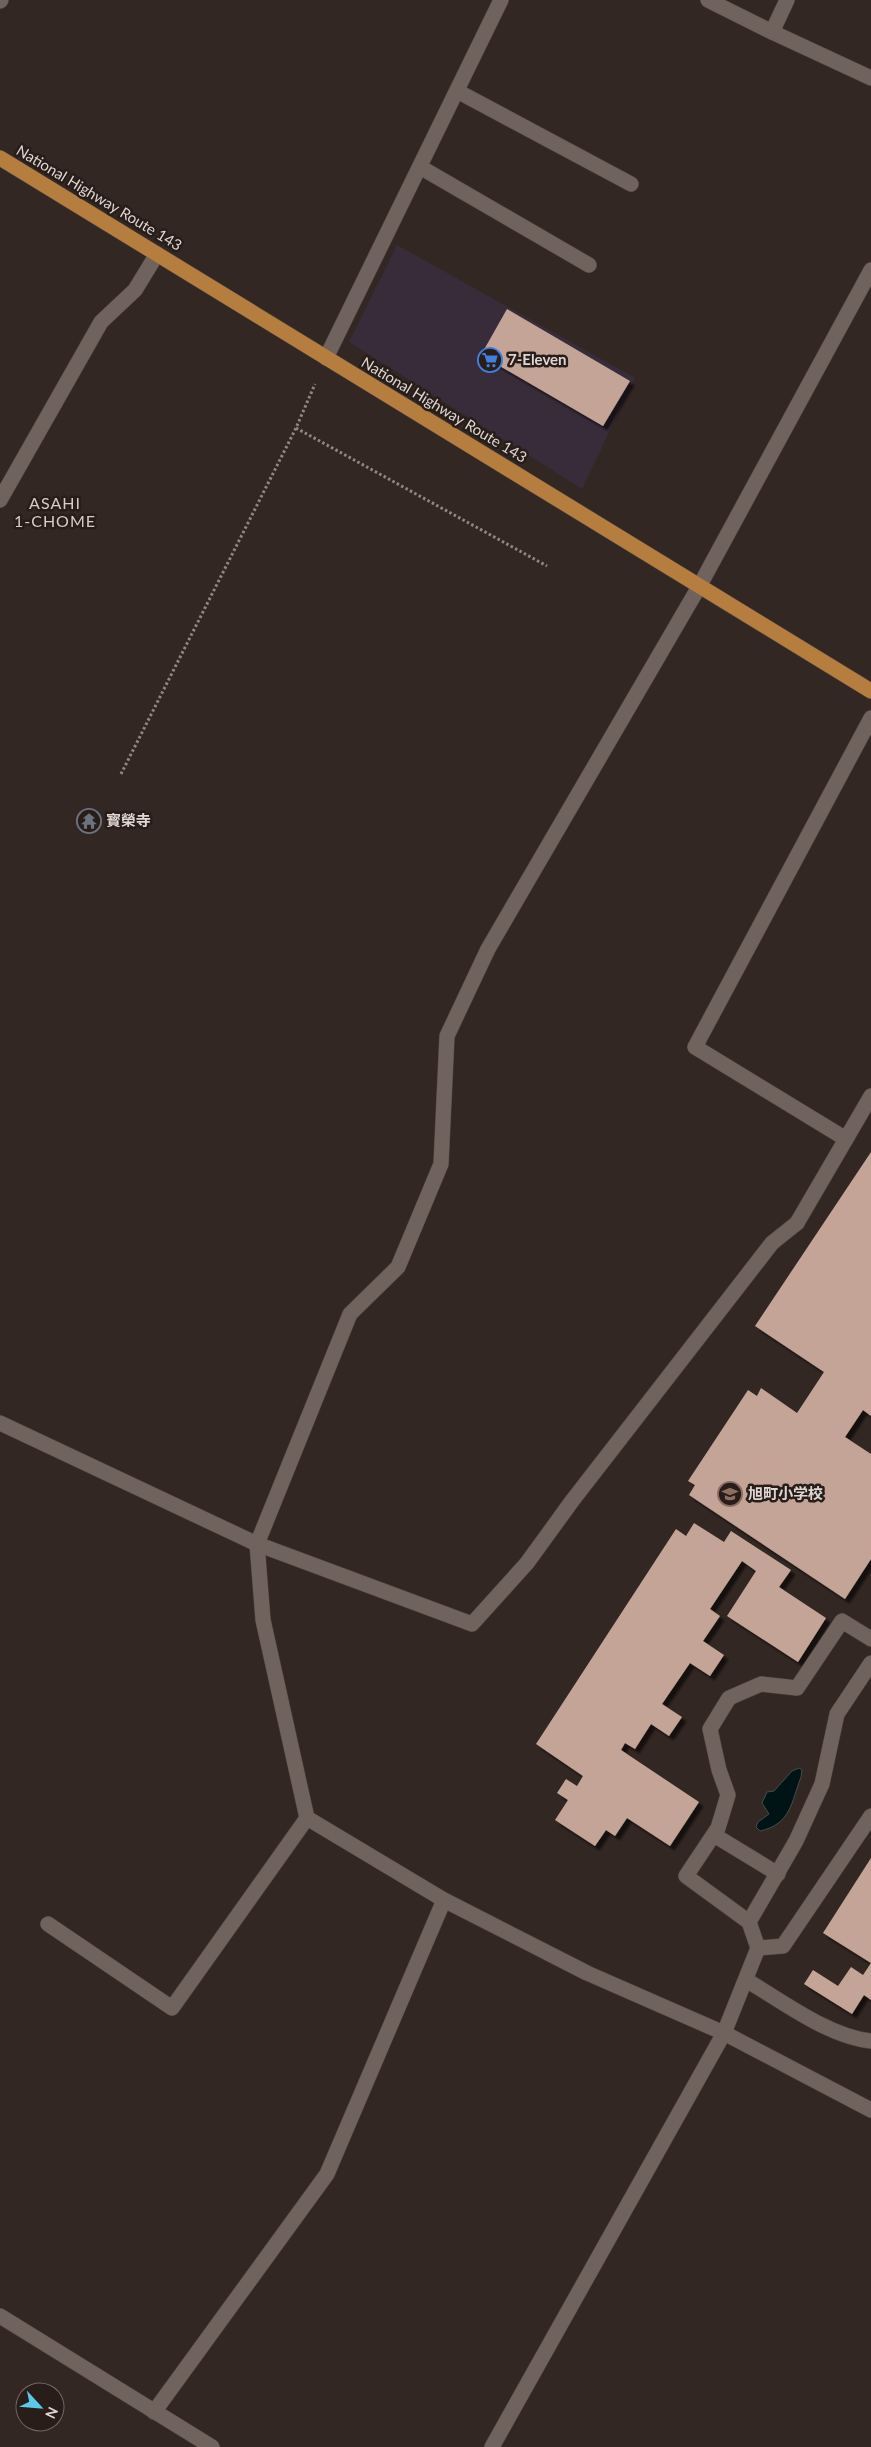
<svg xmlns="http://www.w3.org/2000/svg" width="871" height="2447" font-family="Lato,'Noto Sans JP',sans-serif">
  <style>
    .commercial { fill: #392c3a }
    .water { fill: #001416; stroke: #434e4f }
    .building { fill: #c5a498; filter: url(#shadow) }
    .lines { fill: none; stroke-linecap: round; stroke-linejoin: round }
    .lane-casing { stroke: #4d4440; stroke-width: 16 }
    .street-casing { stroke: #4d4440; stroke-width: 16 }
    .highway-casing { stroke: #4d4440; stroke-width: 16 }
    .path { stroke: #908783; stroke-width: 3; stroke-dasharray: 2.5 2.5; stroke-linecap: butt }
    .lane { stroke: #70625d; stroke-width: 15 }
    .street { stroke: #70625d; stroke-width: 15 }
    .highway { stroke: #b67e3e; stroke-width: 15 }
    .labels { text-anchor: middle; stroke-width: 5; stroke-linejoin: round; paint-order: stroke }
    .street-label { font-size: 15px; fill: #dfd7d4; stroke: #281d19 }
    .poi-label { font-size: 15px; font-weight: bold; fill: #dfd7d4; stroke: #281d19; text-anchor: start }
    .neighbourhood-label { font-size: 16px; letter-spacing: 1px; fill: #dbcbc6; stroke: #281d19 }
  </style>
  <defs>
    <filter id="shadow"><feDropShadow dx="4.5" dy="4.5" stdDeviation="1" flood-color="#0009"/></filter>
  </defs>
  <rect width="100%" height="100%" fill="#332723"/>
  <polygon class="commercial" points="397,245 635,378 582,489 349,342"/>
  <path class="water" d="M799,1768L802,1770L801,1777C791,1803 791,1824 760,1831L756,1827L758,1822L769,1814L762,1803L767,1792L774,1791L792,1771Z"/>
  <g class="building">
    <polygon points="507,309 630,381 603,426 481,355"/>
    <polygon points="871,1152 871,1416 863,1410 845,1437 871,1454 871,1559 845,1599 689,1495 695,1485 688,1481 748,1390 757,1396 761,1388 797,1413 824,1372 755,1326"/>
    <polygon points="694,1523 724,1542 731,1531 791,1570 779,1587 826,1618 798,1662 727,1616 756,1571 742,1561 710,1609 720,1616 703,1641 724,1655 710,1676 690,1663 662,1704 682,1717 669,1736 651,1724 635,1749 625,1743 621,1750 699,1802 670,1846 627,1818 615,1836 606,1830 595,1846 555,1820 568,1800 557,1793 566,1779 577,1786 583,1776 536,1744 676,1529 686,1536"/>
    <polygon points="871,1858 871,1963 823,1933"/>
    <polygon points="871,1963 871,2000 864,1995 852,2014 804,1984 813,1970 838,1986 851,1967 863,1975"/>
  </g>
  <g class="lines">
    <defs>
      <g id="lane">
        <polyline points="708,0 772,32"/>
        <polyline points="846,1139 695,1047 871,718"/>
        <polyline points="797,1223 871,1096"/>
        <polyline points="871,1639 842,1621 797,1688 761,1684 729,1698 710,1729 719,1770 728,1795 718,1828 686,1876 749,1922 758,1948 783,1946 871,1816"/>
        <polyline points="714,1835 778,1874"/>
        <polyline points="749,1922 796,1841 822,1784 837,1714 871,1663"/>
        <path d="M746,1980C782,2001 829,2037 871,2041"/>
        <polyline points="724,2033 758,1948"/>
      </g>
      <g id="street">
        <polyline points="787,0 772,32 871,78"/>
        <polyline points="0,1 1,0"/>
        <polyline points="457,91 631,184"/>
        <polyline points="420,167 589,265"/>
        <polyline points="871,270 700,585 488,949 447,1036 441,1164 398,1267 350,1314 257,1544 263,1620 307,1818 444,1900 587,1973 724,2033 871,2110"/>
        <polyline points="326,358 501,0"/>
        <polyline points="0,500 101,322 135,290 157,254"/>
        <polyline points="0,1423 257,1544 472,1624 527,1563 572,1501 772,1243 797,1223"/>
        <polyline points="48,1924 172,2008 307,1818"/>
        <polyline points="0,2316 212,2447"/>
        <polyline points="154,2412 327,2174 444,1900"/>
        <polyline points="492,2447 724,2033"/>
      </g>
      <polyline id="highway" points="0,158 871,691"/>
    </defs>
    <use href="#lane" class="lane-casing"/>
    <use href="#street" class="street-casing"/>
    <use href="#highway" class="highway-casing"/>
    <g class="path">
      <polyline points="296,428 547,566"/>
      <polyline points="121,774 296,428 315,384"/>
    </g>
    <use href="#lane" class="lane"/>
    <use href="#street" class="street"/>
    <use href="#highway" class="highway"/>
  </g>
  <defs>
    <symbol id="supermarket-ring" viewBox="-11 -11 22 22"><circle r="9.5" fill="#281d19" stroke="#3f7fe0" stroke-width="1.5"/><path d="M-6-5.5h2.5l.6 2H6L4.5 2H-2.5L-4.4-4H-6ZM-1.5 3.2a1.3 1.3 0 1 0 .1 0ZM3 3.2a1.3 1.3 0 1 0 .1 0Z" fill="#3f7fe0"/></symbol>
    <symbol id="temple-ring" viewBox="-11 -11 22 22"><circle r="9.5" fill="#281d19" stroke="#6b7280" stroke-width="1.5"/><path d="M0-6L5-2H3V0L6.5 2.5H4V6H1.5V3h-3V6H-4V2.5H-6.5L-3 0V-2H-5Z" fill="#6b7280"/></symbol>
    <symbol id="school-ring" viewBox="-11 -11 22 22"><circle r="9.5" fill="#281d19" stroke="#8d6e63" stroke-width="1.5"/><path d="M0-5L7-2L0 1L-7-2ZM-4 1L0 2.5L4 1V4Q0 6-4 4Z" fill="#8d6e63"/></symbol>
  </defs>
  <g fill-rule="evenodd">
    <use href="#supermarket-ring" x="476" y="346" width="28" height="28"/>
    <use href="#temple-ring" x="75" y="807" width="28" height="28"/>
    <use href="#school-ring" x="716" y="1480" width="28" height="28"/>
  </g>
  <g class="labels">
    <g class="street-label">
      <text transform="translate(99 198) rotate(31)" y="5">National Highway Route 143</text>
      <text transform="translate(444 410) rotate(31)" y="5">National Highway Route 143</text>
    </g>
    <g class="poi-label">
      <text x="508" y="365">7-Eleven</text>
      <text x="106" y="826">寳榮寺</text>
      <text x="748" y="1499">旭町小学校</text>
    </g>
    <g class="neighbourhood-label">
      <text x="55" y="509">ASAHI<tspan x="55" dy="18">1-CHOME</tspan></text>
    </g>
  </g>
  <g transform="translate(40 2407) rotate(116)"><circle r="24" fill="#281d19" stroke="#716764"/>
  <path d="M0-4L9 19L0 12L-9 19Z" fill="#5ac8e6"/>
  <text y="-8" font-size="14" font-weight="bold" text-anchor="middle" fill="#dfd7d4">N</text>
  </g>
</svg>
